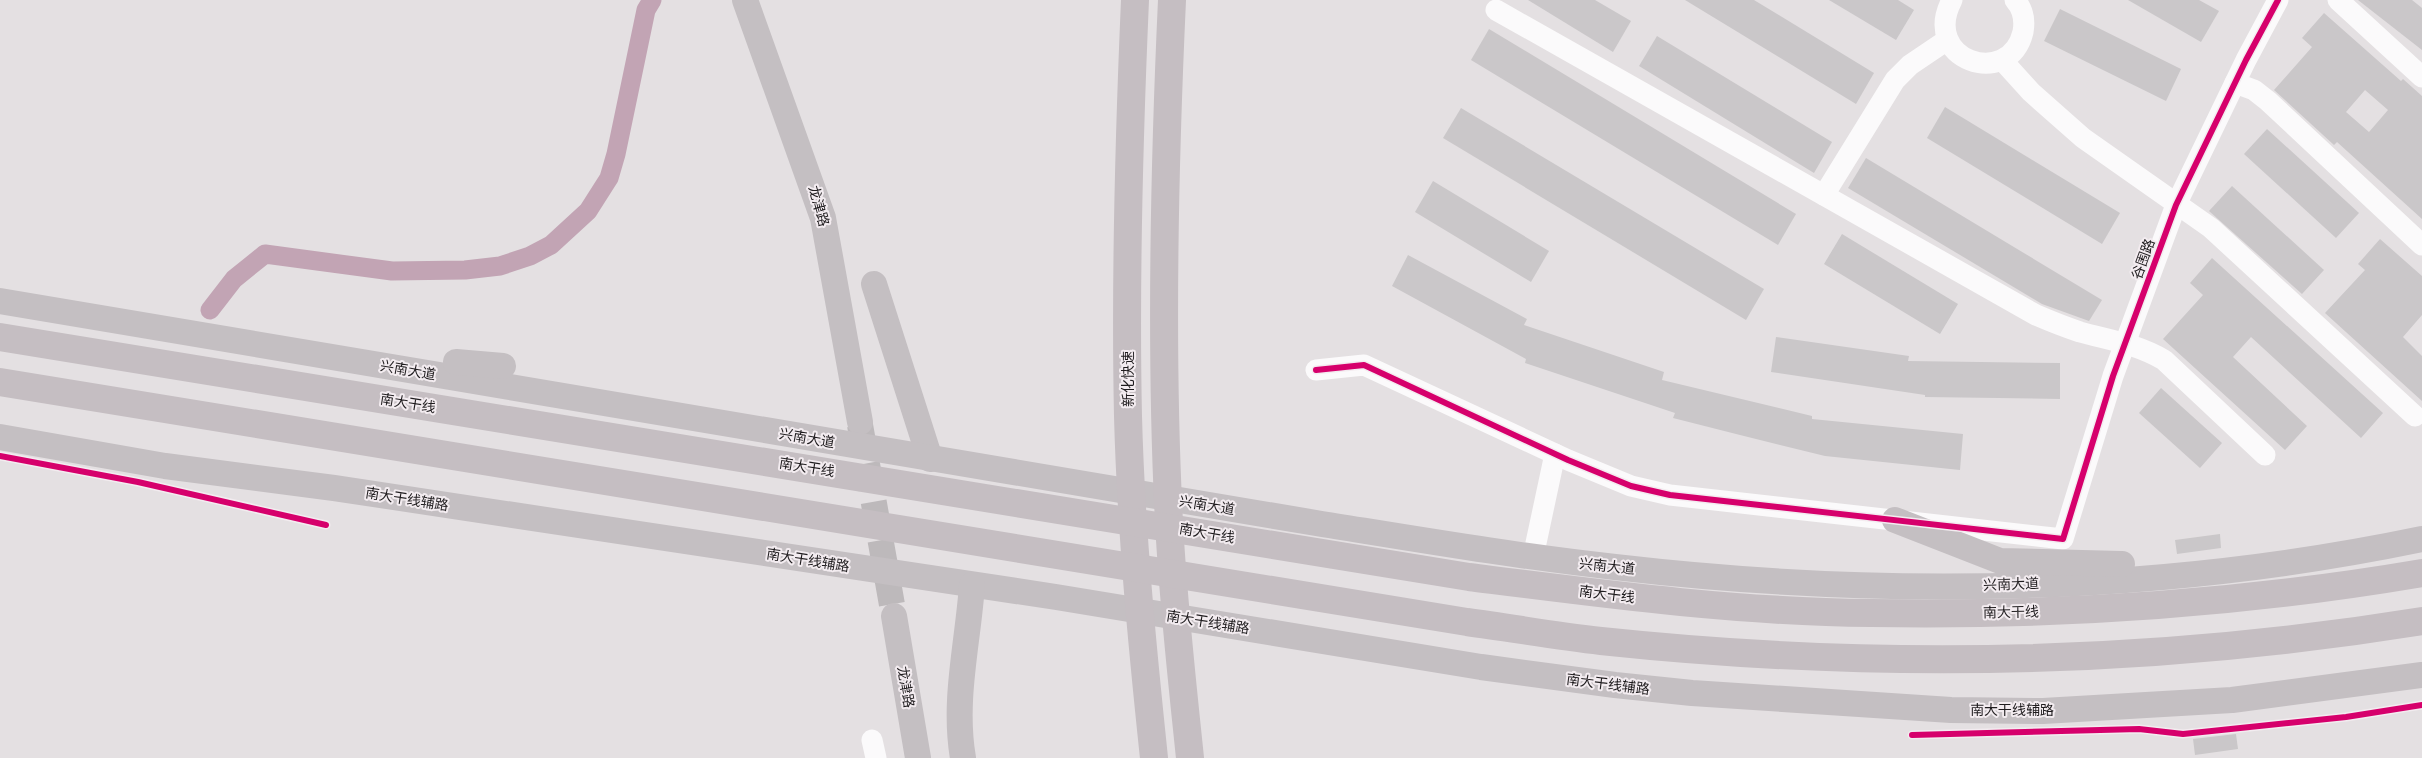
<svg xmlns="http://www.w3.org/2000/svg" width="2422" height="758" font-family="'Varela Round','Noto Sans SC',sans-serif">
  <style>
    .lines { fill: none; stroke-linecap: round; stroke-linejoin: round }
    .canal { stroke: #c2a4b4; stroke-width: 19 }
    .building { fill: #cac7c9; fill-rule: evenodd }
    .major-tunnel { stroke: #bdb9bb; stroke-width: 26; stroke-dasharray: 26 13; stroke-linecap: butt }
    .minor { stroke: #fbfafb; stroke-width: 21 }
    .major { stroke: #c4bfc2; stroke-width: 26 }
    .highway { stroke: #c5bec2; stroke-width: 28 }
    .cycleway-casing { stroke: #f3ecf0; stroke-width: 9 }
    .cycleway { stroke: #d6006c; stroke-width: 6 }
    .labels { text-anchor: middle; stroke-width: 4; stroke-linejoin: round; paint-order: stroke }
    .street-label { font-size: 14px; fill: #1f1c1e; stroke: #f3ecf0 }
  </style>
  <rect width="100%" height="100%" fill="#e4e0e2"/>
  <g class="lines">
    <polyline class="canal" points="210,310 234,279 265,254 392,271 465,270 500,266 530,256 551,245 588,211 609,178 616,154 646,10 652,0"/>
  </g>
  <g class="building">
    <polygon points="1528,0 1595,0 1631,21 1613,52"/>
    <polygon points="1685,0 1754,0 1874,73 1856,104"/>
    <polygon points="1829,0 1898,0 1914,10 1896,40"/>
    <polygon points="2128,0 2199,0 2219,11 2201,42"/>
    <polygon points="2358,0 2412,0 2422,8 2422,50"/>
    <polygon points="2060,9 2181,69 2166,101 2044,41"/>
    <path d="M2324,13L2401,81L2403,79L2422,96V219L2337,142L2334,145L2274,90L2312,47L2302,38ZM2365,90L2388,110L2369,132L2346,112Z"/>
    <polygon points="1489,29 1796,214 1778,245 1471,60"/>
    <polygon points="1657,36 1832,142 1814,173 1639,66"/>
    <polygon points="1945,107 2120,213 2102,244 1927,138"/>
    <polygon points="1461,108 1764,289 1746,320 1443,138"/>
    <polygon points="2267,129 2359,213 2336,238 2244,154"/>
    <polygon points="1866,158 2102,300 2089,321 2042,304 1848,188"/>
    <polygon points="1433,181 1549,251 1531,282 1415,212"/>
    <polygon points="2232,186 2324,270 2302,294 2209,211"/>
    <polygon points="1842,234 1958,304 1940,334 1824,264"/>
    <polygon points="2380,239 2422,276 2422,315 2403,337 2422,356 2422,401 2325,313 2365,270 2358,264"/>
    <polygon points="1408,255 1527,319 1524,325 1664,372 1662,380 1812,416 1812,419 1963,434 1960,470 1825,456 1740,435 1673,418 1675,413 1525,363 1526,359 1392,286"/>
    <polygon points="2212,258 2383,413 2361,438 2251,337 2233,357 2307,426 2285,450 2163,339 2203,295 2190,283"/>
    <polygon points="1776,337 1909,356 1908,361 2060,363 2060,399 1925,397 1925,395 1771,372"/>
    <polygon points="2161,388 2222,443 2200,468 2139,413"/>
    <polygon points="2220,534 2221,548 2177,554 2175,540"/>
    <polygon points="2236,734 2238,749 2195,755 2193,739"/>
  </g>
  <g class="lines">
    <polyline class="major-tunnel" points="860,425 894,616"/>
    <g class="minor">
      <path d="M1952,0C1920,60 2009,90 2023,32C2025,21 2023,9 2015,0"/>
      <polyline points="2338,0 2422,77"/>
      <path d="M1496,10L2036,315C2050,321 2065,327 2080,332C2109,340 2137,344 2164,360L2265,455"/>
      <polyline points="2002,60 2031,92 2083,138 2211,228 2415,416"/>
      <polyline points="2235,83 2254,90 2268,101 2422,245"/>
      <polyline points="1824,195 1895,80 1910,65 1947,40"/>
      <polyline points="1316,370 1364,365 1568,460 1631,486 1670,495 2063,539 2113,376 2176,205 2246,60 2278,0"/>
      <polyline points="1533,557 1555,454"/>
      <polyline points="872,740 876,758"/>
    </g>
    <g class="major">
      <polyline points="745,0 823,218 860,422"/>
      <polyline points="874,284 930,459"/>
      <path d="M0,301L1316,523C1416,539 1515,556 1615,567C1882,598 2158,594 2422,539"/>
      <polyline points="456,362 503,366"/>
      <polyline points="0,437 165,466 334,488 1056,597 1481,667 1615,685 1692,693 1951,710 2043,711 2232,700 2422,675"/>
      <polyline points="1895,520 2000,561 2122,564"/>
      <polyline points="894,616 918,758"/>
      <path d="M963,758C953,700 968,643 972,585"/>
    </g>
    <g class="highway">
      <path d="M1135,0C1129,138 1125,277 1128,416C1131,530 1142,644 1154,758"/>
      <path d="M1172,0C1164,173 1160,349 1169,522C1173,601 1182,680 1190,758"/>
      <path d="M0,337L1469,577C1603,594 1737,612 1871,613C2056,616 2240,604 2422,573"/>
      <path d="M0,382L1467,622C1512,628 1556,636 1601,641C1874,670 2151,665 2422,621"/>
    </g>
    <defs>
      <g id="cycleway">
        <polyline points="1316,370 1364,365 1568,460 1631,486 1670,495 2063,539 2113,376 2176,205 2246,60 2278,0"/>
        <polyline points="0,456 138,482 326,525"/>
        <polyline points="1912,735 2139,729 2183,734 2346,717 2422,705"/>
      </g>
    </defs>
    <use href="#cycleway" class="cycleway-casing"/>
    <use href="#cycleway" class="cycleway"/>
  </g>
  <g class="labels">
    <g class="street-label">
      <text transform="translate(819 206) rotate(74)" y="5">龙津路</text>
      <text transform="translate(2143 259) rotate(-70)" y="5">谷围路</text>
      <text transform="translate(408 370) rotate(10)" y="5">兴南大道</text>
      <text transform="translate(1128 379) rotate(-90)" y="5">新化快速</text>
      <text transform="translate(408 403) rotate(9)" y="5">南大干线</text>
      <text transform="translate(807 438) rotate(10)" y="5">兴南大道</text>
      <text transform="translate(807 467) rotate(9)" y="5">南大干线</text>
      <text transform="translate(407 499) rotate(9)" y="5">南大干线辅路</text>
      <text transform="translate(1207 505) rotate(9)" y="5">兴南大道</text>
      <text transform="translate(1207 533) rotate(10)" y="5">南大干线</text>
      <text transform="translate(808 560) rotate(9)" y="5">南大干线辅路</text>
      <text transform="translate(1607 566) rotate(6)" y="5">兴南大道</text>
      <text transform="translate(2011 584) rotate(-2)" y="5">兴南大道</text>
      <text transform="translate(1607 594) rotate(7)" y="5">南大干线</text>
      <text transform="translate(2011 612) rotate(-1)" y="5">南大干线</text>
      <text transform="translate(1208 622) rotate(9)" y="5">南大干线辅路</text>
      <text transform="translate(1608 684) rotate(7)" y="5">南大干线辅路</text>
      <text transform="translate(906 687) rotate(80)" y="5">龙津路</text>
      <text x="2012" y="715">南大干线辅路</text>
    </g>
  </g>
</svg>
